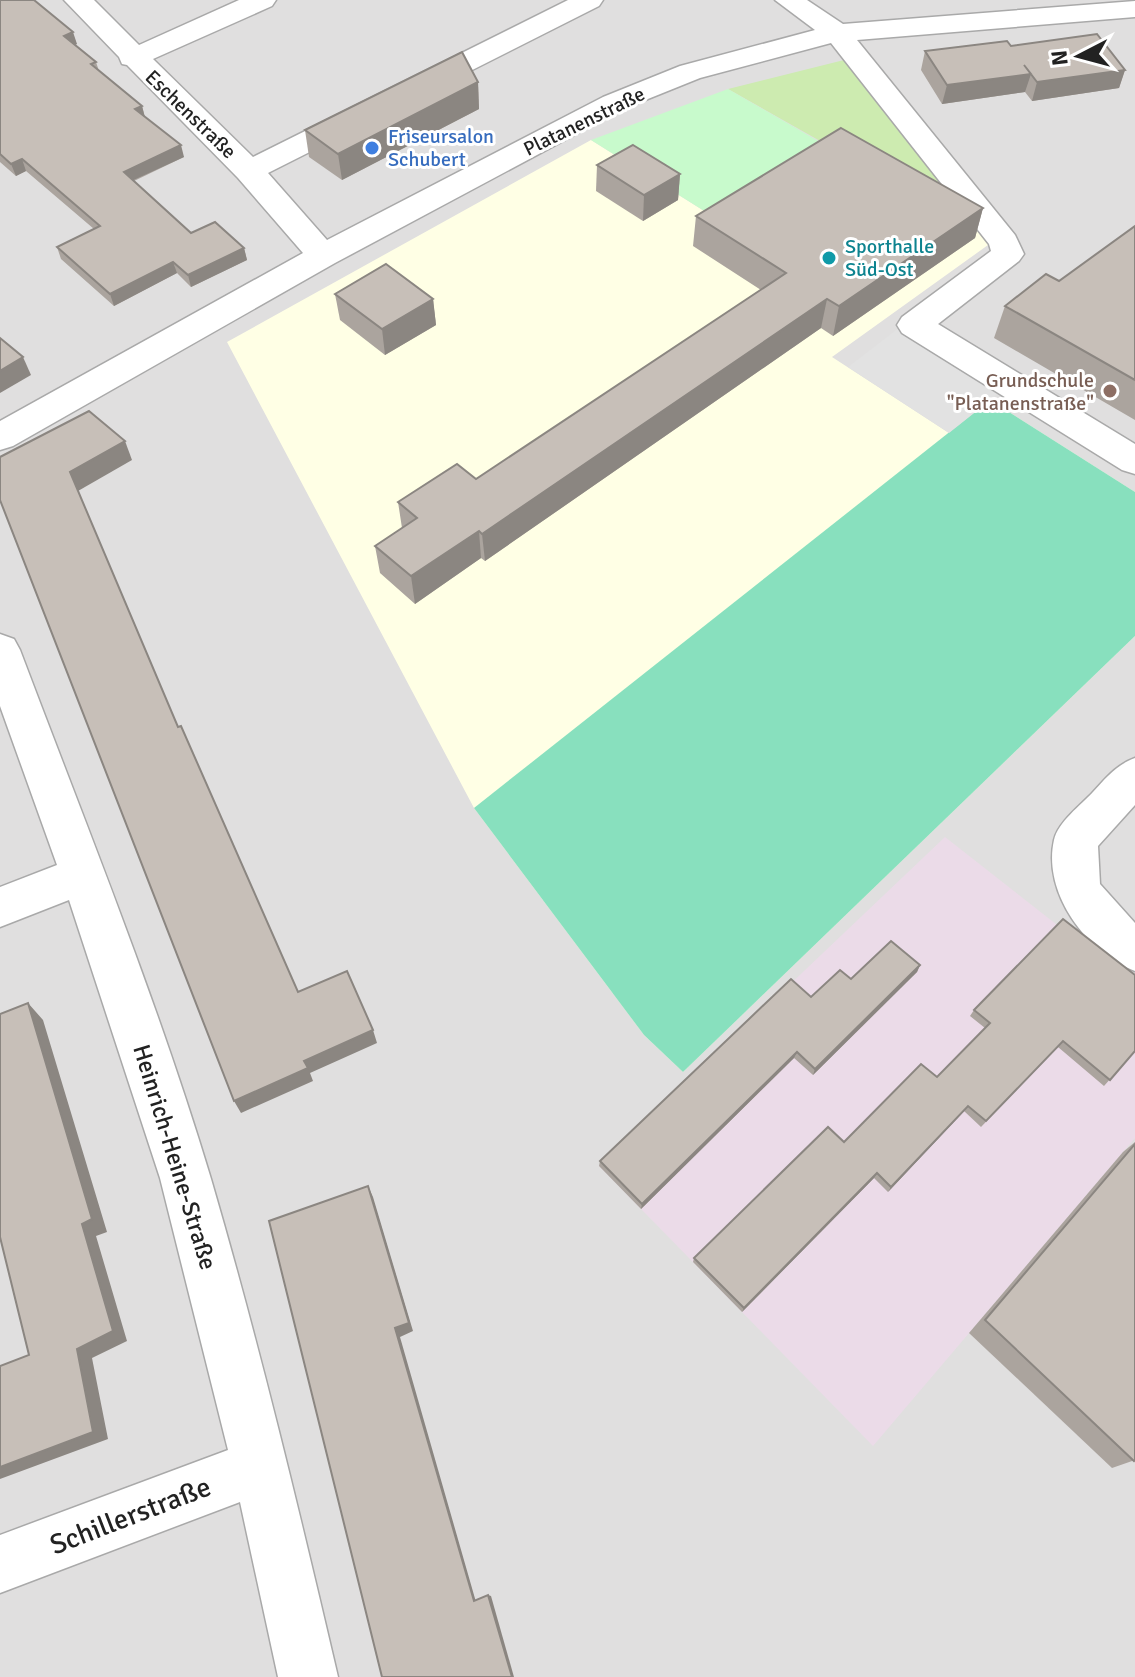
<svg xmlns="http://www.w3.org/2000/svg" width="1135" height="1677" font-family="Signika,sans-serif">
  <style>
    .residential { fill: #e0dfdf }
    .industrial { fill: #ebdbe8 }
    .education { fill: #ffffe5 }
    .grass { fill: #cdebb0 }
    .park { fill: #c8facc }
    .pitch { fill: #88e0be }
    .parking { fill: #e2e2e2 }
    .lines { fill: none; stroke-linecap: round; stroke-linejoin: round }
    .minor-casing { stroke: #a9a9a9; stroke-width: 3 }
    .minor { fill: #fff; fill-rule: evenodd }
    .wall { fill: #aba49e }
    .shaded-wall { fill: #8b8681 }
    .building { fill: #c7bfb8; stroke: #8b8681; stroke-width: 2 }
    .shop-dot { fill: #3f7fe0; stroke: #fff; stroke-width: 3 }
    .culture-dot { fill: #0f9aa8; stroke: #fff; stroke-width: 3 }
    .education-dot { fill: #8d6e63; stroke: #fff; stroke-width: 3 }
    .labels { text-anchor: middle; stroke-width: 6; stroke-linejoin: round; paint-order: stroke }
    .far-street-label { font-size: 20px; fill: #222; stroke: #fff }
    .far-shop-label { font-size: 20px; fill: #366cbe; stroke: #fff; text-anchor: start }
    .far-culture-label { font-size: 20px; fill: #0d838f; stroke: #fff; text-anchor: start }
    .far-education-label { font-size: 20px; fill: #785e54; stroke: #fff; text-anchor: end }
    .street-label { font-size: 24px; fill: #222; stroke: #fff }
    .near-street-label { font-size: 28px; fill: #222; stroke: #fff }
  </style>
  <rect width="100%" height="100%" fill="#f2efe9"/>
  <rect class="residential" x="0" y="0" width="1135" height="1677"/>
  <polygon class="industrial" points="945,837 1135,986 1135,1138 873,1446 599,1166"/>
  <polygon class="education" points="591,140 717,219 832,149 995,240 832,357 949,433 990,400 1135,492 1135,636 683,1072 644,1035 474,808 227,342"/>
  <polygon class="grass" points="844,60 978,230 728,89"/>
  <polygon class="park" points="728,89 832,149 717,219 591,140"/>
  <polygon class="pitch" points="990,400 1135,492 1135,636 683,1072 644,1035 474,808"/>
  <polygon class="parking" points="900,327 1003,390 949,433 848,367"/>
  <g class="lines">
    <defs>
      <g id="minor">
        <polygon points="64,0 94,0 139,45 239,0 276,0 272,6 153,59 253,157 568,0 603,0 599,6 268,173 327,240 603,97 680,66 815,30 775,0 807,0 843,24 1135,1 1135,17 857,40 1015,235 1024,254 1019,261 938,324 1135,444 1135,474 1122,470 902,333 897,325 902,317 991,251 989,244 831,43 700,78 623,109 335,263 13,446 0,450 0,421 303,253 238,178 127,65 122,64 119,57"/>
        <path d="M0,634L14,639L20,650C86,825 157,999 211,1179C259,1343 299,1510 338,1677H278L240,1502L0,1593V1535L228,1450L160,1178L69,900L0,927V887L57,865L0,706Z"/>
        <path d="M1135,758V805L1098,846L1100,884L1135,923V971C1087,953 1042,893 1054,840C1058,822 1081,805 1093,792C1106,778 1116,765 1135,758Z"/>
      </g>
    </defs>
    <use href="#minor" class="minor-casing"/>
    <use href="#minor" class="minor"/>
  </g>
  <g class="wall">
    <polygon points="0,0 77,44 74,45 96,62 99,71 142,106 145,117 184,157 134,181 191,233 244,248 247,260 191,287 177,273 114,306 61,259 57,247 94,229 26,171 16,176 0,162"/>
    <polygon points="1011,46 1125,70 1119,88 1032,101 1025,92 942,104 921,70 925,51"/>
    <polygon points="478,82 479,109 342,180 309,157 305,130"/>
    <polygon points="597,165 680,174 678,200 643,221 596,191"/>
    <polygon points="983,208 975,238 833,336 821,328 485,561 481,558 415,604 380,573 375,546 402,528 398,502 476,479 761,290 693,246 696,216"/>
    <polygon points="1135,226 1135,420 994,338 1005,306 1059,281"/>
    <polygon points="335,294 433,299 436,325 385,355 340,320"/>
    <polygon points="920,965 917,972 813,1075 794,1058 641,1209 599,1166 600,1161 811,997"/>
    <polygon points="974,1010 1135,1051 1104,1086 1058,1047 981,1127 964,1111 888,1192 874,1178 742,1312 693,1262 694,1258 844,1142 937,1077 985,1028 970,1016"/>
    <polygon points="1135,1142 1135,1460 1112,1468 969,1333 1123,1152"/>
  </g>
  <g class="shaded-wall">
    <polygon points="73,32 77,44 67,48 64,36"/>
    <polygon points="1125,70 1119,88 1032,101 1037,82"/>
    <polygon points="1031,74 1025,92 942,104 947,85"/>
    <polygon points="478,82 479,109 342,180 338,154"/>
    <polygon points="142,106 145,118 135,109"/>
    <polygon points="181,145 184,157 127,183 124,172"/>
    <polygon points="22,159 26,171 16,176 11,164"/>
    <polygon points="680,174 678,200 643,221 644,195"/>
    <polygon points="983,208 975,238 833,336 839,306"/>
    <polygon points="244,248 247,260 191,287 188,275"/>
    <polygon points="173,262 177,273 114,306 110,294"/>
    <polygon points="433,299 436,325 385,355 382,329"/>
    <polygon points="827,299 821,328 485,561 482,534"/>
    <polygon points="23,357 31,375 0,393 0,371"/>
    <polygon points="125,441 132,460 78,491 70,472"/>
    <polygon points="479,531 481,558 415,604 411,576"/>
    <polygon points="920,965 917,972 813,1075 815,1069"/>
    <polygon points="28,1003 43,1020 107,1232 96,1236 127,1341 92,1358 108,1439 0,1479 0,1467 77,1349 82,1224"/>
    <polygon points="373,1030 377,1043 310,1073 313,1081 241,1113 234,1101 304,1061"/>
    <polygon points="797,1052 794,1058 641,1209 642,1204"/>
    <polygon points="968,1106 964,1111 888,1192 891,1187"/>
    <polygon points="877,1173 874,1178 742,1312 744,1308"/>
    <polygon points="368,1186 373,1197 413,1331 400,1337 476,1602 474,1601 395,1328"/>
    <polygon points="488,1595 491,1596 514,1677 512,1677"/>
  </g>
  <g class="building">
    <polygon points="0,0 34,0 73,32 64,36 96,62 91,64 142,106 135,109 181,145 124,172 191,233 215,222 244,248 188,275 173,262 110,294 57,247 100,226 22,159 11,164 0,154"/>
    <polygon points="1097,34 1125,70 1037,82 1024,65 1031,74 947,85 925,51 1007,41 1011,46"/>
    <polygon points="462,52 478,82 338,154 305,130"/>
    <polygon points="841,128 983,208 839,306 827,299 482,534 479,531 411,576 375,546 417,518 398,502 457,464 476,479 786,273 696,216"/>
    <polygon points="633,145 680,174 644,195 597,165"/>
    <polygon points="1135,226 1135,380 1005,306 1046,274 1059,281"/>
    <polygon points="386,264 433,299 382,329 335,294"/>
    <polygon points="0,338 23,357 0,371"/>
    <polygon points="89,411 125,441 70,472 178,727 181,726 298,992 347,971 373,1030 304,1061 308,1068 234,1101 0,500 0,457"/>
    <polygon points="1063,919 1135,975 1135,1051 1110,1080 1063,1041 986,1121 968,1106 891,1187 877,1173 744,1308 694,1258 828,1127 844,1142 921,1064 937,1077 990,1023 974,1010"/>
    <polygon points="891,941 920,965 815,1069 797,1052 642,1204 600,1161 791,979 811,997 840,970 851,979"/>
    <polygon points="28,1003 92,1219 82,1224 113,1331 77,1349 93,1432 0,1467 0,1366 29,1355 0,1237 0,1014"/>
    <polygon points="1135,1144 1135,1460 1134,1461 985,1320"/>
    <polygon points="368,1186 409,1323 395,1328 474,1601 488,1595 512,1677 382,1677 269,1221"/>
  </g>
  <circle class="shop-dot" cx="372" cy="148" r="8"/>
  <circle class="culture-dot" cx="829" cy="258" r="8"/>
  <circle class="education-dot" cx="1110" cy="391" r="8"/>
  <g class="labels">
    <g class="far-street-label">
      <text transform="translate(191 114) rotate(44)" y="7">Eschenstraße</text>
      <text transform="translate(584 121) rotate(-26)" y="7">Platanenstraße</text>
    </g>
    <g class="far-shop-label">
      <text x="388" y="143">Friseursalon<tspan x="388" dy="23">Schubert</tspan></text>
    </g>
    <g class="far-culture-label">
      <text x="845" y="253">Sporthalle<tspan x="845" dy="23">Süd-Ost</tspan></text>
    </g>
    <g class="far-education-label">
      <text x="1094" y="387">Grundschule<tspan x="1094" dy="23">"Platanenstraße"</tspan></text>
    </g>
    <g class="street-label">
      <text transform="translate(175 1157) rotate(73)" y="8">Heinrich-Heine-Straße</text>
    </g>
    <g class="near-street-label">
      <text transform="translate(130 1515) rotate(-21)" y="10">Schillerstraße</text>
    </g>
  </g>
  <g transform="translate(1079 56) rotate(264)" stroke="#ffffff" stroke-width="6" paint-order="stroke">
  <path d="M0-6L14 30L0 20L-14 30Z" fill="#222222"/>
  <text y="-12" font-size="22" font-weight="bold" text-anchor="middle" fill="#222222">N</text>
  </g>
</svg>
